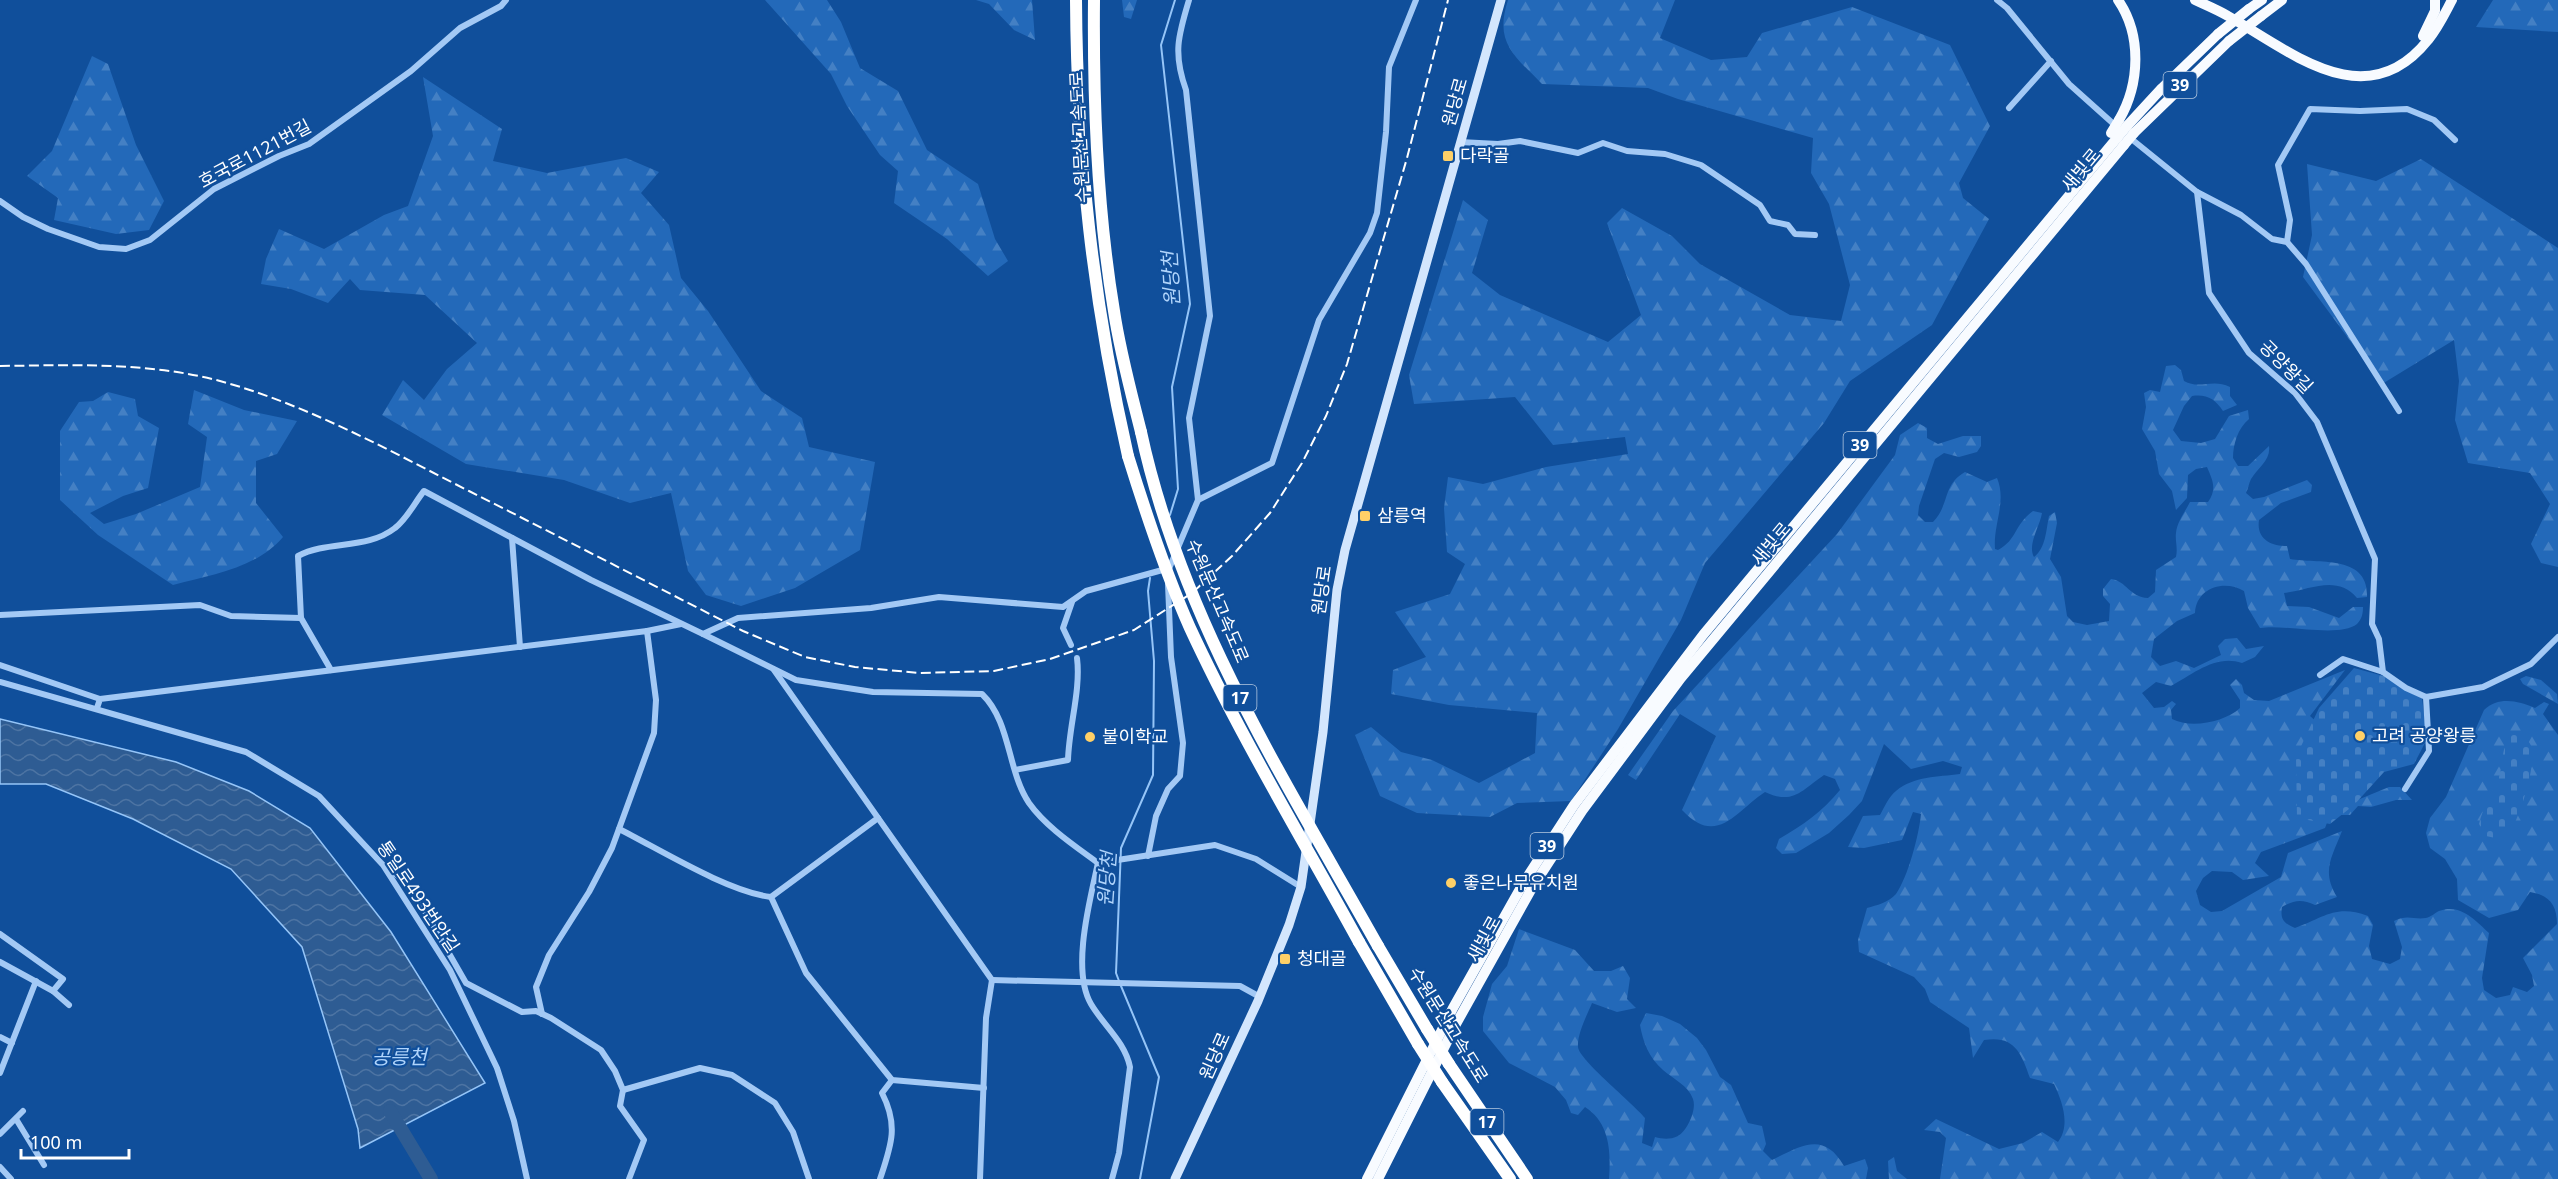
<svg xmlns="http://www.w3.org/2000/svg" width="2558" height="1179" font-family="'Noto Sans','Noto Sans KR',sans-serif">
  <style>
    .forest { fill: url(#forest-firs) }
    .cemetery { fill: url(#cemetery-stones) }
    .water { fill: url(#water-waves); stroke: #95c5f8; stroke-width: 1.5 }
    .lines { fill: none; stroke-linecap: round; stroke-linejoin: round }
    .stream { stroke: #95c5f8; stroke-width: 2 }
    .river { stroke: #2e5c93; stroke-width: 14 }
    .minor { stroke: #a3c9f5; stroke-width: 6 }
    .secondary { stroke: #d3e6fd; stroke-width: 9 }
    .trunk { stroke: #f8fbff; stroke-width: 10 }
    .motorway { stroke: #fff; stroke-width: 12 }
    .rail { stroke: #fff; stroke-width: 2; stroke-dasharray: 10 4.5; stroke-linecap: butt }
    .trunk-bridge { stroke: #f8fbff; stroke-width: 10 }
    .motorway-bridge { stroke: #fff; stroke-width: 12 }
    .poi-dot { fill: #ffd067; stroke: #104f9b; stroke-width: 2 }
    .labels { text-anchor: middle; stroke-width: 4.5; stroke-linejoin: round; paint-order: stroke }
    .shield { fill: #104f9b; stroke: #b7cae1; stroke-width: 1.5 }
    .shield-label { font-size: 16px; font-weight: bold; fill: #fff }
    .street-label { font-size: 18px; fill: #fff; stroke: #104f9b }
    .poi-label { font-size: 18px; fill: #fff; stroke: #104f9b; text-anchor: start }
    .water-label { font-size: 20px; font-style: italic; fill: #b0d4fb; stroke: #104f9b }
  </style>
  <defs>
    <pattern id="forest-firs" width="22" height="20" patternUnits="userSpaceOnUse" patternTransform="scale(1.5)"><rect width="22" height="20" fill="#2369b9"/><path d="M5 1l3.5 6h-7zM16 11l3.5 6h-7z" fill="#4480c4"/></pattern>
    <pattern id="cemetery-stones" width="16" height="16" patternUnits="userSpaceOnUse" patternTransform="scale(1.5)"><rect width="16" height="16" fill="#2369b9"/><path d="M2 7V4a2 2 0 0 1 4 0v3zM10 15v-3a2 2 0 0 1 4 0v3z" fill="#4480c4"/></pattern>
    <pattern id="water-waves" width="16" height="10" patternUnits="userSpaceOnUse" patternTransform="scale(1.5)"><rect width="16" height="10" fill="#2e5c93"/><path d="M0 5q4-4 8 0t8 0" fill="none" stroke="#4d74a3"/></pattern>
  </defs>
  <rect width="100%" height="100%" fill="#104f9b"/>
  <g class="forest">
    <polygon points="765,0 827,0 841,22 860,68 898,91 927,150 978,184 995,239 1008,261 988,276 947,239 894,203 898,171 880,155 847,106 831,74"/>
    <polygon points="976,0 1032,0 1035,40 1014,30 989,4"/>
    <polygon points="1122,0 1137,0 1131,19 1124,17"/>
    <path d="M1508,0H1675L1660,38L1711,60L1747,57L1762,33L1852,7L1950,45L1990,126L1959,183L1963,198L1989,219L1932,325L1850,381L1824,423L1705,563L1681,620L1618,729L1571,801L1517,803L1490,817L1417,813L1380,796L1355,735L1371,727L1401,752L1432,760L1479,783L1535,753L1537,713L1449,705L1391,694L1393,670L1426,657L1395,612L1450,594L1465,564L1447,552L1444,508L1448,477L1483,484L1546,467L1628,454L1625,437L1553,445L1515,397L1414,404L1409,375L1463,200L1488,220L1472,273L1500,295L1608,342L1641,315L1607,223L1622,208L1672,236L1700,264L1790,315L1841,321L1850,285L1829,204L1811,173L1813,138L1678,99L1648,88L1542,84C1514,55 1494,43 1508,0Z"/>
    <polygon points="2493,0 2558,0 2558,32 2476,27"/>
    <polygon points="92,56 108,64 136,145 164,201 149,230 116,234 54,220 58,198 27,176 52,151"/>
    <polygon points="423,77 502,129 493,161 547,173 626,158 659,172 641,193 669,225 681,278 708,311 761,391 802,418 809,447 875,462 860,550 795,588 741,606 706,595 688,571 671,493 630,503 564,480 466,464 382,415 403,380 424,400 447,369 477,343 425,295 360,290 350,279 328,303 291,289 261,284 266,259 279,229 324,249 384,215 408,206 433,136"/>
    <polygon points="2421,159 2558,248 2558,567 2541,563 2531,544 2550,504 2530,473 2468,463 2455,420 2459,381 2454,340 2382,384 2303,277 2312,235 2307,164 2376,181"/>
    <path d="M2175,365L2181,370L2184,381C2200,390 2212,378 2230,387V396L2237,405L2223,411C2215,399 2207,394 2192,396L2184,406L2173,430L2181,441L2201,443L2215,439L2229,416L2248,410L2249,419C2238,428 2233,444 2233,458L2238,466H2248L2269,446C2271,460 2258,468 2251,479C2249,483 2248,489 2246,493L2253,499L2264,497L2307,480L2312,485L2311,492L2281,503L2259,520C2256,539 2271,546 2287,546L2290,559C2318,564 2369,554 2367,597L2357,598C2337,574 2310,590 2284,593L2287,606L2309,607L2339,618L2353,607H2363C2363,613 2362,619 2357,624C2339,638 2286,624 2260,628L2248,608L2244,591C2224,579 2196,588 2195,613L2177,621L2154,639L2151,657L2160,666L2176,661L2194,668L2221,655L2218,646L2225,639L2237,638L2246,649L2264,646L2255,657L2242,663C2216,654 2193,674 2171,686L2156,682L2142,693L2154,708L2164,707L2172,701L2176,704L2171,710L2172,719C2191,729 2225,722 2240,708V700L2230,685L2236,679L2242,685L2244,693L2254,700L2269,701L2345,670L2310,716L2328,732L2355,801L2389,787H2400L2412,800H2396L2371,807L2358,806L2350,815H2339L2328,820L2325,828L2261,852L2255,863L2269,876L2243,880L2232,872L2212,871L2203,878L2196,891L2200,905L2211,912L2222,911L2281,877L2288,853L2342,831C2332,857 2321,871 2337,897L2315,905C2302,899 2294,900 2282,907C2280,920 2284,923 2295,928C2324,918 2335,904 2368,916L2373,925L2369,946L2372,959L2390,964L2400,959L2402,947L2394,921C2408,914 2413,920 2426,918C2431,917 2435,913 2439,911C2460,903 2475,920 2489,933L2482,978L2484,990L2496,998L2510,995L2513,987L2527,992L2534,986L2532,975L2523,958L2557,924C2557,905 2549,895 2530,892L2518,910L2489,918L2458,900L2457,879L2445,859L2430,848L2426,833L2430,818L2446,797L2484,710C2499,696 2518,701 2535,708L2544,702L2549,704L2543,714L2558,735V1179H1940L1946,1138L1940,1132L1924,1130L1936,1119L1999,1149L2023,1143L2042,1132L2058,1142C2071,1125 2062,1101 2054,1084L2030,1078C2021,1052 2014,1035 1984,1040L1973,1058L1969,1028L1930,1002L1925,989L1914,977L1859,952L1858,940L1867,908C1877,905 1888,903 1896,894C1908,877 1919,835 1921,814L1913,812L1902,840L1864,848L1848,847L1863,816L1880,815C1884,808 1889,796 1896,791C1914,776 1938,777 1960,774L1962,767L1943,761L1911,769L1884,744L1862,801L1849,815L1829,833L1796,853L1782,854L1776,848L1779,839C1803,825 1822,812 1840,790L1835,779L1824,775C1801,791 1793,805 1765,792C1737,810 1717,848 1682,810L1716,736L1680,714L1636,780L1628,775L1673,711L1837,534L1895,455L1900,435L1918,423L1927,428V438L1938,444L1963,436H1981V446L1977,452L1959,457L1944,453L1935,459L1919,506L1918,515L1925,522H1933C1950,505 1942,485 1965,472L1987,482L1997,478C2007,502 1993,524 1995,549L1998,550C2018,539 2013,526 2033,511L2042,513C2040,526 2027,545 2034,557C2046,548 2046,530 2049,516L2055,512L2057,523L2050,559L2061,577L2067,616L2073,622L2087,625L2109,621L2110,604L2103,596V589L2111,579C2127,581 2129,597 2148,598L2155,592L2156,570L2176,557C2178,548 2175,541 2176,533C2177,522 2185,512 2190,502H2208C2217,489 2213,481 2207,467L2196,469L2188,475L2187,498L2176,510L2172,491L2159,474L2155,451L2142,429L2146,407L2144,393L2150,390L2160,392L2166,366Z"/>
    <path d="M194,390L244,410L297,421L277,454L256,461V503L283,537C257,568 211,575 173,585L98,535L60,500V431L79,402L93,401L108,392L135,399L138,416L159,428L148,488L123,496L90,513L104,524L136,514L200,487L207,437L188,424Z"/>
    <polygon points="2526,676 2541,680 2557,694 2558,704 2523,684 2520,679"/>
    <path d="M1519,929L1575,950L1594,971H1611L1623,966L1630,978L1627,999L1636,1008L1617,1012L1592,1003C1587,1015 1577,1034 1578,1047C1579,1060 1633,1103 1645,1118L1642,1143L1652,1147L1655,1137C1662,1139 1670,1140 1678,1136C1687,1131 1697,1110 1693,1099C1688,1085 1673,1079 1663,1070C1649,1058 1643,1042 1640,1025L1646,1013L1662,1016L1680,1024L1697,1038L1706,1050L1720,1077L1731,1085L1748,1123L1762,1126L1766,1144L1763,1151L1772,1160C1802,1145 1824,1131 1844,1166L1865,1159L1868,1168L1866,1179H1609C1611,1152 1610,1123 1585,1107L1578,1115L1571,1113L1566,1100L1555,1087L1509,1063L1483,1031V1017L1492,984L1507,966Z"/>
    <polygon points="1894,1157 1897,1171 1907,1179 1889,1179 1888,1161"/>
  </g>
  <g class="cemetery">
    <polygon points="2354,668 2391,678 2422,698 2427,739 2414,764 2384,772 2354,805 2330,824 2297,818 2296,757 2319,708"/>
    <path d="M2511,734L2524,735C2526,738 2531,744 2532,748C2536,767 2518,825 2505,840L2486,836L2479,824C2483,807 2491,796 2498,780C2504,764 2500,750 2511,734Z"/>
  </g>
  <polygon class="water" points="0,719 176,762 249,791 310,828 391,932 485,1083 360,1148 358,1129 302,947 231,869 133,819 46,784 0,784"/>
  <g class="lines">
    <g class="stream">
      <polyline points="1170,515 1178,489 1172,387 1190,304 1161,45 1175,0"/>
      <polyline points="1119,981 1116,973 1121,848 1153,775 1154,661 1148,591 1150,578"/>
      <polyline points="1121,986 1159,1077 1140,1179"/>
    </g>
    <polyline class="river" points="390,1111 431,1179"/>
    <g class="minor">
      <polyline points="1997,0 2007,8 2069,84 2117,127"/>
      <polyline points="2009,108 2051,61"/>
      <polyline points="2129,137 2197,192 2209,293 2249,353 2295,393 2317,422 2375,559 2372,624 2379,639 2383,672 2406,688 2426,697 2483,687 2531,664 2558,637"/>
      <polyline points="1460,142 1498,144 1520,141 1578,153 1603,143 1627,151 1665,154 1701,165 1760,205 1770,221 1788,225 1795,234 1815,235"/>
      <polyline points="2197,192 2241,215 2272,239 2287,242 2306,264 2399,411"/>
      <polyline points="0,201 23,217 48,229 99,247 126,249 150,240 214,189 279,156 309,144 411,71 460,28 501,6 506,0"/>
      <polyline points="2287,242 2290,220 2278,165 2310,109 2360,111 2407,109 2434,120 2455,140"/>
      <polyline points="1198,500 1272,463 1319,320 1370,233 1377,213 1386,132 1389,67 1416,0"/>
      <polyline points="512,538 520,647"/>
      <path d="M1168,571L1198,500L1189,418L1210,316L1186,90C1173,54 1178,36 1189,0"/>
      <polyline points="0,615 200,605 231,616 301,618 331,670"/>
      <path d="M301,618L298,556C328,540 367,550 395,528C407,519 415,502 424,491L591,580L703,634L738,618L871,608L939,597L1063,607L1086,591L1166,569"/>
      <polyline points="647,631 681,624"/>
      <path d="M703,634L796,680L873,692L982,694C1011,722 1007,770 1029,803C1046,827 1075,846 1098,863L1215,845L1256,859L1301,887"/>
      <polyline points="1071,645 1063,628 1072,602"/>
      <polyline points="0,665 100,699"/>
      <polyline points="774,670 992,980 986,1018 980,1179"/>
      <polyline points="2320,675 2343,659 2383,672"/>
      <polyline points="0,682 246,752 319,796 383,865 450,970 497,1068 514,1121 527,1179"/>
      <polyline points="97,708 100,699 647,631 656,700 654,733 612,848 589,892 549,955 536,987 542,1014"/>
      <path d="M1015,770L1068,760C1069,726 1081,690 1077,658"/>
      <polyline points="2405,789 2429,751 2426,697"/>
      <polyline points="878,818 771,897 806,973 892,1080 984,1088"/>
      <path d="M619,829C659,849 728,892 771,897"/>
      <polyline points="1148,856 1156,816 1168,789 1180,776 1183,743 1171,657 1168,584"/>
      <path d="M1098,863C1090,900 1071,970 1091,1004C1104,1026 1125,1042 1130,1067L1119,1153L1112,1179"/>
      <polyline points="386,868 401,878 415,894 466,983 522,1012 536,1011 551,1018 601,1050 615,1071 623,1090 620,1106 644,1140 629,1179"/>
      <polyline points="0,934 63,979 53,991"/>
      <polyline points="0,962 53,991 69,1005"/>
      <polyline points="992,980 1240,986 1260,997"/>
      <polyline points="0,1037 12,1043"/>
      <polyline points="0,1073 36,981"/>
      <polyline points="623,1090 700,1068 732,1075 775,1103 793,1132 809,1179"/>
      <polyline points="16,1119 44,1165"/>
      <polyline points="0,1134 23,1111"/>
      <polyline points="0,1167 11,1179"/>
      <path d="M880,1179C891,1146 899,1126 882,1093L892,1080"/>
    </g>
    <polyline class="secondary" points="1175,1179 1258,1001 1289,925 1301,887 1323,732 1337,590 1345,550 1501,0"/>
    <g class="trunk">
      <path d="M2118,0C2142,35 2140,84 2119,120"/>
      <path d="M2195,0C2206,5 2218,10 2228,16C2290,51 2366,118 2428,40C2438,28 2445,13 2452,0"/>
      <polyline points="2249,9 2262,0"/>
      <polyline points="2261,16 2282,0"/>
      <polyline points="2423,36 2435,11 2435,0"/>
      <polyline points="2127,126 2162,88 2218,34"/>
      <polyline points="2134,133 2229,41"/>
      <polyline points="1367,1179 1453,1008 1524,882 1574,805 1703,635 2117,138"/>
      <polyline points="1378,1179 1456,1024 1532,888 1582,811 1681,678 2124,145"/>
    </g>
    <g class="motorway">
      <path d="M1076,0C1077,158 1093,302 1128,456"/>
      <path d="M1094,0C1093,103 1097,209 1114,311C1120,352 1131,392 1141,432"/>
      <polyline points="1359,942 1418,1044"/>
      <polyline points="1378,946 1427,1029"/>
      <polyline points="1449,1064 1527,1179"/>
      <polyline points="1442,1082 1510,1179"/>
    </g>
    <path class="rail" d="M0,366C73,365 149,362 220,381C308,405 388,450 469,491C560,537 651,584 743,631L805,657L855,667L920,673L994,671L1050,659L1134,630L1192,593L1232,556L1270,513L1302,463L1326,416L1347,364L1407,158L1448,0"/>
    <g class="trunk-bridge">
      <polyline points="2218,34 2249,9"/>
      <polyline points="2229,41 2261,16"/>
      <polyline points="2111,133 2119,120"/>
      <polyline points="2117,138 2127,126"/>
      <polyline points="2124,145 2134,133"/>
    </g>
    <g class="motorway-bridge">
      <path d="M1141,432C1181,619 1286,782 1378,946"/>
      <path d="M1128,456C1146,514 1165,572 1190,628C1240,736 1302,838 1359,942"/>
      <polyline points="1427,1029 1449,1064"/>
      <polyline points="1418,1044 1442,1082"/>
    </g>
  </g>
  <g class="poi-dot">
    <rect x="1442" y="150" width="12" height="12" rx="3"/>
    <rect x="1359" y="510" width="12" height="12" rx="3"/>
    <circle cx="2360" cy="736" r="6"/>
    <circle cx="1090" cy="737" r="6"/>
    <circle cx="1451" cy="883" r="6"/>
    <rect x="1279" y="953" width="12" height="12" rx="3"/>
  </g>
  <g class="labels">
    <g class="shield">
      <rect x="2163.5" y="72" width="33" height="26" rx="4.5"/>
      <rect x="1843.5" y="432" width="33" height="26" rx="4.5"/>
      <rect x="1223.5" y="685" width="33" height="26" rx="4.5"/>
      <rect x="1530.5" y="833" width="33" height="26" rx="4.5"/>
      <rect x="1470.5" y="1109" width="33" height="26" rx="4.5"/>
    </g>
    <g class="shield-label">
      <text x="2180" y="91">39</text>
      <text x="1860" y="451">39</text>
      <text x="1240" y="704">17</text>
      <text x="1547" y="852">39</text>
      <text x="1487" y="1128">17</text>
    </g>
    <g class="street-label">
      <text transform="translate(1455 102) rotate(-74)" y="6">원당로</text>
      <text transform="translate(1080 137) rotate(-93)" y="6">수원문산고속도로</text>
      <text transform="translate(255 154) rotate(-28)" y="6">호국로1121번길</text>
      <text transform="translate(2081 170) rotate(-50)" y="6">새빛로</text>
      <text transform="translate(2286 367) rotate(45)" y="6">공양왕길</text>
      <text transform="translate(1771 544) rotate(-50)" y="6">새빛로</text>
      <text transform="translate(1322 590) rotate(-82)" y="6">원당로</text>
      <text transform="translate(1217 601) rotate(67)" y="6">수원문산고속도로</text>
      <text transform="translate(418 897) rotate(56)" y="6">통일로493번안길</text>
      <text transform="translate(1484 939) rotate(-61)" y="6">새빛로</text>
      <text transform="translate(1448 1025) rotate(58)" y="6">수원문산고속도로</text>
      <text transform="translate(1215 1056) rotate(-66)" y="6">원당로</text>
    </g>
    <g class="poi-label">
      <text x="1460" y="162">다락골</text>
      <text x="1377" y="522">삼릉역</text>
      <text x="2372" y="742">고려 공양왕릉</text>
      <text x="1102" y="743">불이학교</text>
      <text x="1463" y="889">좋은나무유치원</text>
      <text x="1297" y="965">청대골</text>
    </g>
    <g class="water-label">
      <text transform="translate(1171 279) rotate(-93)" y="7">원당천</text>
      <text transform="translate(1107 879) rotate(-86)" y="7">원당천</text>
      <text x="399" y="1064">공릉천</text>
    </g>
  </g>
  <path d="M21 1149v9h108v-9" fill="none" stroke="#ffffff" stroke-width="3"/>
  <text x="30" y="1149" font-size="18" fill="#ffffff" stroke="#104f9b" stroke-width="4.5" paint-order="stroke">100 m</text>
</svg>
